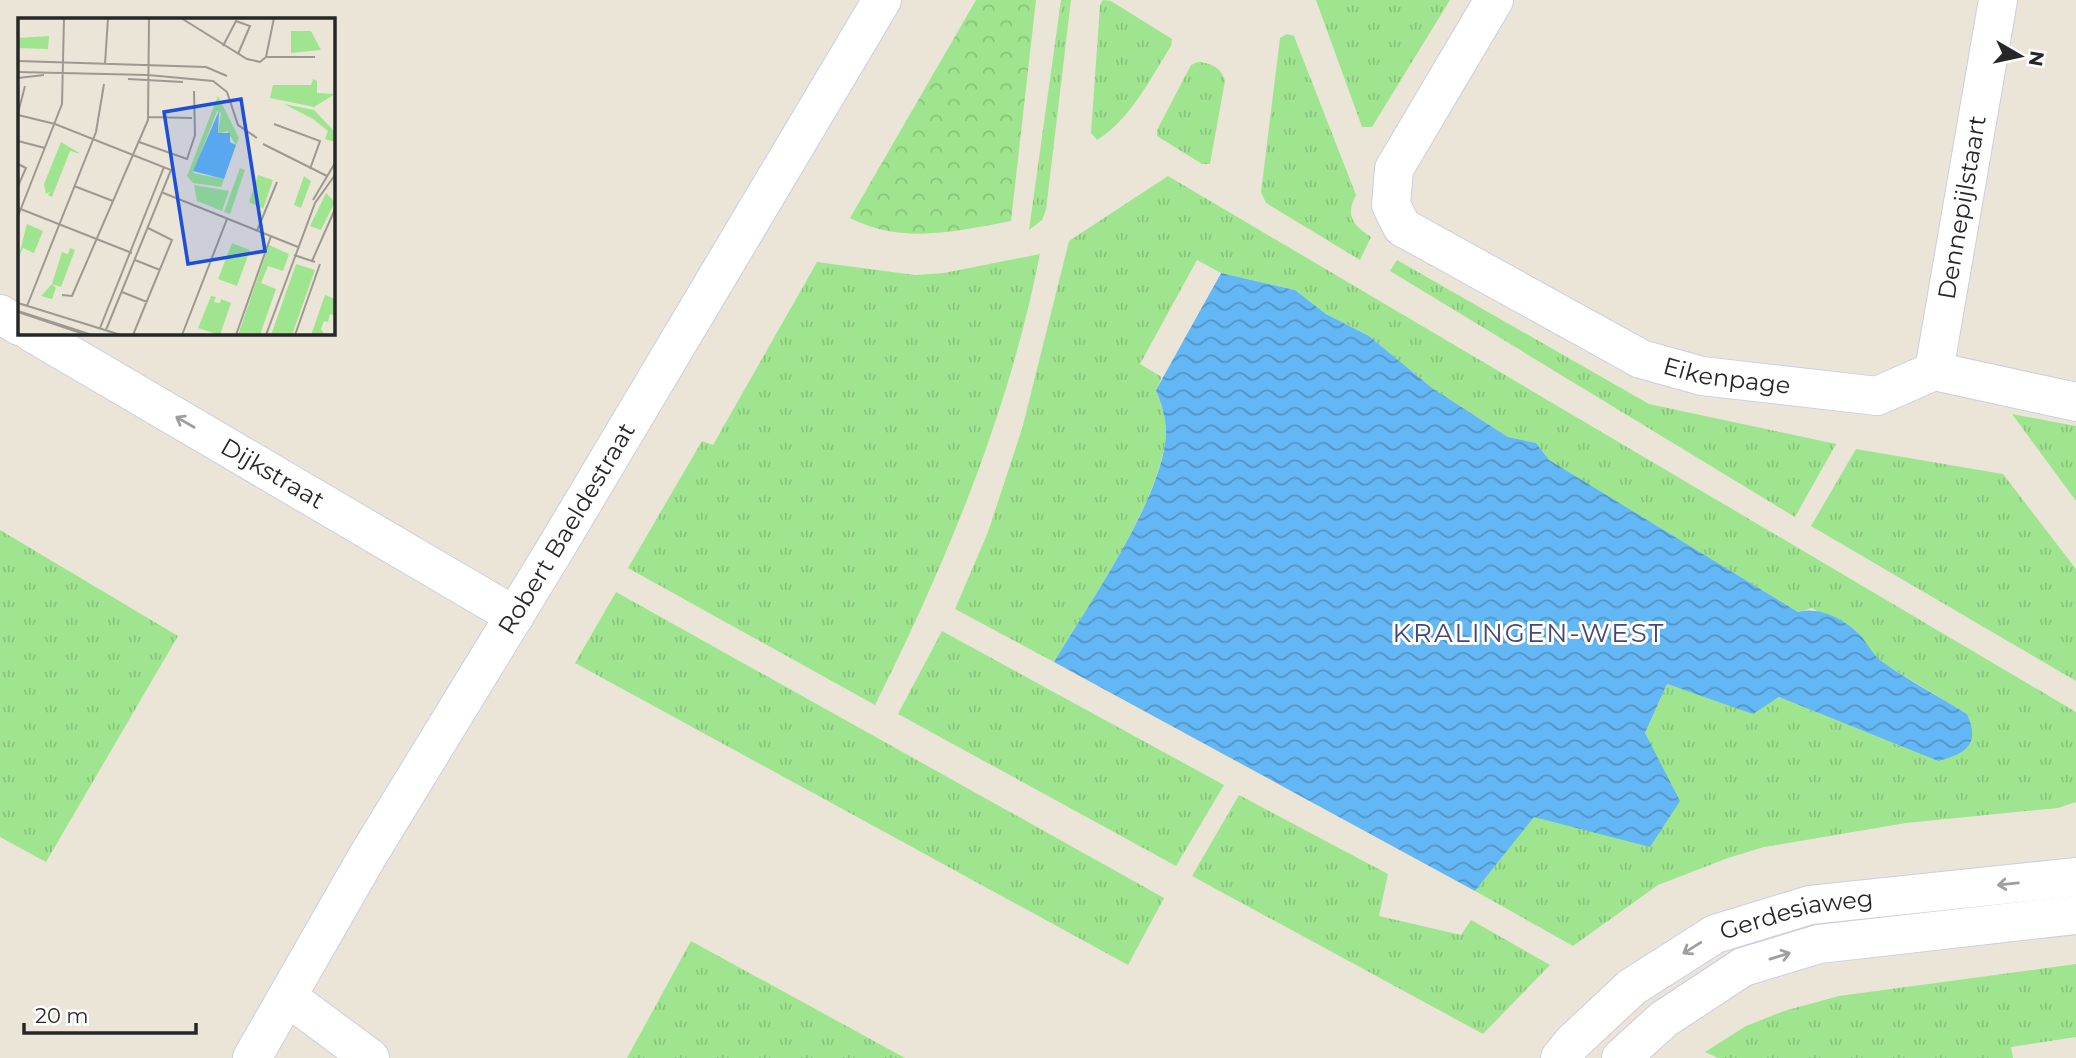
<svg xmlns="http://www.w3.org/2000/svg" width="2076" height="1058" font-family="Montserrat,sans-serif">
  <style>
    .grass { fill: url(#grass-tufts) }
    .forest { fill: url(#forest-crowns) }
    .water { fill: url(#water-waves) }
    .pier { fill: #ebe5d7 }
    .lines { fill: none; stroke-linecap: round; stroke-linejoin: round }
    .street-casing { stroke: #cccde1; stroke-width: 40 }
    .secondary-casing { stroke: #cccde1; stroke-width: 40 }
    .street { stroke: #fff; stroke-width: 38 }
    .secondary { stroke: #fff; stroke-width: 38 }
    .oneway { stroke: #9e9e9e }
    .labels { text-anchor: middle; stroke-width: 6; stroke-linejoin: round; paint-order: stroke }
    .street-label { font-size: 24px; fill: #272727; stroke: #fff }
    .neighbourhood-label { font-size: 26px; letter-spacing: 2px; fill: #464779; stroke: #fff }
    .inset-road { fill: none; stroke: #9d9991; stroke-width: 2 }
    .view { fill: #1d4ed8; fill-opacity: 0.15; stroke: #1d4ed8; stroke-width: 3.5 }
    .inset-edge { fill: none; stroke: #272727; stroke-width: 3.5 }
  </style>
  <defs>
    <pattern id="grass-tufts" width="24" height="20" patternUnits="userSpaceOnUse" patternTransform="scale(1.75)"><rect width="24" height="20" fill="#9fe590"/><path d="M3 7l-1-3M5 7V3M7 7l1-3M15 17l-1-3M17 17v-4M19 17l1-3" fill="none" stroke="#89c47c"/></pattern>
    <pattern id="forest-crowns" width="20" height="18" patternUnits="userSpaceOnUse" patternTransform="scale(1.75)"><rect width="20" height="18" fill="#9fe590"/><path d="M2 6a3 3 0 1 1 6 0M12 15a3 3 0 1 1 6 0" fill="none" stroke="#89c47c"/></pattern>
    <pattern id="water-waves" width="16" height="10" patternUnits="userSpaceOnUse" patternTransform="scale(1.75)"><rect width="16" height="10" fill="#63b7f4"/><path d="M0 5q4-4 8 0t8 0" fill="none" stroke="#5295c6"/></pattern>
  </defs>
  <rect width="100%" height="100%" fill="#ebe5d7"/>
  <g class="grass">
    <polygon points="1061,0 1071,0 1046,210 1042,220 1029,230"/>
    <path d="M1103,0L1111,1L1172,39L1171,46C1150,79 1130,120 1097,140L1091,133L1100,5Z"/>
    <polygon points="1316,0 1450,0 1372,127 1362,127"/>
    <path d="M1287,34L1294,36L1356,195C1345,216 1353,225 1371,237L1360,260L1266,203L1261,192L1280,38Z"/>
    <path d="M1198,62C1211,63 1222,68 1225,81L1210,164H1202L1157,136V130L1191,65Z"/>
    <path d="M1168,176L2076,712V802L2058,808L1906,823L1764,847L1728,858L1658,885L1573,946L1475,891L1534,816L1647,740L1645,733L1667,684L1753,713L1779,697L1938,761L1967,714L1883,663L1870,652L1860,636L1812,608L1798,612L1548,460L1536,443L1508,437L1432,388L1369,336L1326,314L1295,290L1221,273L1197,260L1140,364L1162,377L1156,390C1161,403 1166,417 1166,432C1164,496 1088,605 1054,662L955,609L988,532L1022,429L1069,241Z"/>
    <path d="M1040,254C1009,412 947,561 875,705L628,568L702,441L713,445L817,262L915,275L944,273Z"/>
    <polygon points="1397,260 1649,404 1836,444 1795,517 1390,271"/>
    <polygon points="2012,414 2076,426 2076,501"/>
    <polygon points="1856,449 2003,474 2076,569 2076,681 1811,526"/>
    <polygon points="0,530 178,636 46,862 0,837"/>
    <polygon points="616,592 1164,898 1128,965 575,663"/>
    <polygon points="942,631 1224,785 1176,866 898,714"/>
    <polygon points="1239,795 1388,874 1379,916 1461,935 1471,920 1550,965 1483,1034 1192,876"/>
    <polygon points="691,941 905,1058 627,1058"/>
    <polygon points="2076,964 2076,1037 2011,1047 2013,1058 1718,1058 1705,1052 1746,1026 1784,1011 1839,996"/>
  </g>
  <path class="forest" d="M976,0H1036L1011,221C956,231 902,245 850,218Z"/>
  <path class="water" d="M1221,273L1295,290L1326,314L1369,336L1432,388L1508,437L1536,443L1549,460L1798,612C1819,606 1844,619 1860,635C1869,645 1872,655 1884,663C1911,682 1940,697 1967,714C1981,745 1965,754 1938,761L1779,697L1753,714L1667,684L1645,733L1680,801L1650,847L1534,817L1475,891L1054,662C1088,605 1165,495 1166,432C1166,417 1161,403 1156,390Z"/>
  <polygon class="pier" points="1218,272 1221,273 1162,377 1159,375"/>
  <g class="lines">
    <defs>
      <g id="street">
        <path id="s1" d="M1494,0L1394,169L1391,205L1402,227L1641,359L1702,376L1877,396L1934,371L2076,402"/>
        <polyline points="0,314 19,326"/>
        <path id="s2" d="M31,332L515,616"/>
        <path id="s3" d="M1934,371L1998,0"/>
        <polyline points="289,998 370,1058"/>
        <path id="s4" d="M252,1058L367,857L557,546L882,0"/>
      </g>
      <g id="secondary">
        <path id="s5" d="M1560,1058L1573,1042L1632,987L1715,934L1810,905L2076,877"/>
        <polyline points="1621,1058 1664,1019 1743,967 1819,944 2076,915"/>
      </g>
    </defs>
    <use href="#street" class="street-casing"/>
    <use href="#secondary" class="secondary-casing"/>
    <use href="#street" class="street"/>
    <use href="#secondary" class="secondary"/>
  </g>
  <defs><path id="oneway-shaft" d="M-6 0H5M1.5-3L5.5 0L1.5 3" fill="none" stroke-width="1.6" stroke-linecap="round" stroke-linejoin="round" transform="scale(1.75)"/></defs>
  <g class="oneway">
    <use href="#oneway-shaft" transform="translate(185 422) rotate(-150)"/>
    <use href="#oneway-shaft" transform="translate(2008 884) rotate(174)"/>
    <use href="#oneway-shaft" transform="translate(1692 948) rotate(148)"/>
    <use href="#oneway-shaft" transform="translate(1780 956) rotate(-17)"/>
  </g>
  <g class="labels">
    <g class="street-label">
      <text dy="8" stroke="none"><textPath href="#s3" startOffset="166">Dennepijlstaart</textPath></text>
      <text dy="8" stroke="none"><textPath href="#s1" startOffset="618">Eikenpage</textPath></text>
      <text dy="8" stroke="none"><textPath href="#s2" startOffset="280">Dijkstraat</textPath></text>
      <text dy="8" stroke="none"><textPath href="#s4" startOffset="616">Robert Baeldestraat</textPath></text>
      <text dy="8" stroke="none"><textPath href="#s5" startOffset="284">Gerdesiaweg</textPath></text>
    </g>
    <g class="neighbourhood-label">
      <text x="1529" y="642">KRALINGEN-WEST</text>
    </g>
  </g>
  <g transform="translate(18 18)">
    <rect width="317" height="317" fill="#ebe5d7"/>
    <path d="M31,18L30,31L0,30V20ZM295,61L299,63V75L317,76L296,89L252,80L255,67H293ZM200,78L221,120L218,127L209,113L200,116L203,95L199,93L175,155L206,161L203,169L175,165L169,158ZM266,86L296,92L317,114V124L307,121L310,113L295,101ZM43,124L63,136L52,133L34,179L30,177L33,173L28,176L26,166ZM222,150L227,152L212,196L206,194ZM240,157L255,162L245,191L231,184ZM286,158L293,163L283,190L276,187ZM176,167L211,173L204,193L179,183ZM9,206L25,213L16,235L5,230L0,241ZM214,225L232,232L219,268L200,261ZM251,227L271,236L265,253L250,248L243,265L258,271L242,317H220ZM52,230L57,232L43,269L34,266L38,270L34,281L23,278L34,266L44,234L50,236ZM278,246L297,252L274,317H253ZM307,277L317,281V298L312,296L310,304L306,303L303,311L307,317H293ZM193,278L198,279L196,284L202,285L203,281L213,285L202,317L180,310Z" fill="#9fe590"/>
    <path d="M308,175L317,184L303,212L292,208Z" fill="#9fe590"/>
    <path d="M273,13H293L303,32L273,35Z" fill="#9fe590"/>
    <path d="M201,93L200,115H212V124L218,127L206,161L175,153Z" fill="#63b7f4"/>
    <path class="inset-road" d="M163,0L229,41L242,44L248,39M256,0H293M205,28L218,3L232,8L220,36M248,39H297M248,39L256,0M0,43L188,49L209,58M87,46L90,0M0,54L130,57L195,63L209,74L220,107L239,120M0,60L26,57M110,61L165,64M0,95L7,68M0,97L37,106L153,152L88,312M130,99L174,100M256,106L302,123L292,151M0,123L27,130M121,124L169,141L177,117L176,73M245,126L309,158M0,146L8,150L0,168M56,168L95,183M143,174L280,229M295,182L317,145M0,190L114,235M0,198L44,86L46,0M239,213L259,164M276,237L297,244M117,242L142,252M294,243L317,191M104,274L129,284M44,277L54,278L130,102L131,0M0,285L103,317M9,288L78,114L86,66M0,293L74,317M0,294L69,317M82,310L146,149M115,317L154,222L130,210M164,317L209,201M218,317L253,218M248,317L297,185L317,157M277,317L302,246"/>
    <path class="view" d="M223,81L247,233L170,246L146,94Z"/>
    <rect width="317" height="317" class="inset-edge"/>
  </g>
  <g transform="translate(2020 56) rotate(99)" stroke="#ffffff" stroke-width="5" paint-order="stroke">
  <path d="M0-5L12 26L0 18L-12 26Z" fill="#272727"/>
  <text y="-10" font-size="19" font-weight="bold" text-anchor="middle" fill="#272727">N</text>
  </g>
  <path d="M24 1023v10h172v-10" fill="none" stroke="#272727" stroke-width="3.5"/>
  <text x="35" y="1023" font-size="21" fill="#272727" stroke="#ffffff" stroke-width="5" paint-order="stroke">20 m</text>
</svg>
